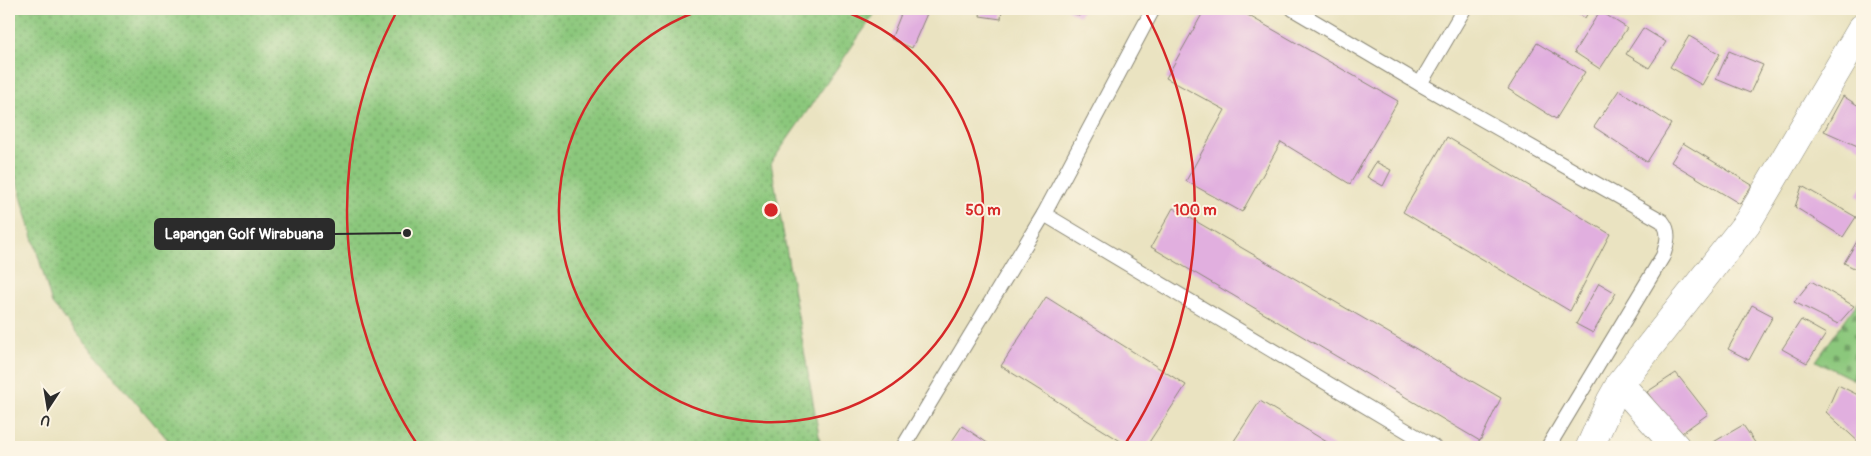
<svg xmlns="http://www.w3.org/2000/svg" width="1871" height="456" font-family="Pangolin,sans-serif">
  <style>
    .grass { fill: url(#grass-dots); stroke: #5b7954 }
    .cemetery { fill: url(#cemetery-stones); stroke: #5b7954 }
    .building { fill: #e1afdf }
    .lines { fill: none; stroke-linecap: round; stroke-linejoin: round }
    .service-casing { stroke: #8a8776; stroke-width: 16 }
    .minor-casing { stroke: #8a8776; stroke-width: 29 }
    .service { stroke: #fff; stroke-width: 14 }
    .minor { stroke: #fff; stroke-width: 28 }
    .ring { fill: none; stroke: #d62828; stroke-width: 2.5 }
    .centre { fill: #d62828; stroke: #fcf5e5; stroke-width: 2.5 }
    .ring-label { font-size: 15px; text-anchor: middle; font-weight: bold; fill: #d62828; stroke: #fcf5e5; stroke-width: 4; stroke-linejoin: round; paint-order: stroke }
    .leader { fill: none; stroke: #2b2b2b; stroke-width: 2 }
    .callout-dot { fill: #2b2b2b; stroke: #fcf5e5; stroke-width: 2 }
    .callout { fill: #2b2b2b; stroke: #2b2b2b; stroke-width: 2 }
    .callout-label { font-size: 15px; text-anchor: middle; font-weight: bold; fill: #fff }
  </style>
  <defs>
    <pattern id="grass-dots" width="8" height="8" patternUnits="userSpaceOnUse" patternTransform="scale(1.25)"><rect width="8" height="8" fill="#8bc77c"/><path d="M2 2h.1M6 6h.1" fill="none" stroke="#72a266" stroke-width="1.8" stroke-linecap="round"/></pattern>
    <pattern id="cemetery-stones" width="16" height="16" patternUnits="userSpaceOnUse" patternTransform="scale(1.25)"><rect width="16" height="16" fill="#8bc77c"/><path d="M2 7V4a2 2 0 0 1 4 0v3zM10 15v-3a2 2 0 0 1 4 0v3z" fill="#72a266"/></pattern>
  </defs>
  <rect width="100%" height="100%" fill="#fcf5e5"/>
  <filter id="ink" filterUnits="userSpaceOnUse"><feTurbulence type="fractalNoise" baseFrequency=".02" numOctaves="2"/><feDisplacementMap in="SourceGraphic" scale="10" xChannelSelector="R" yChannelSelector="G"/><feConvolveMatrix kernelMatrix="1 2 1 2 8 2 1 2 1" color-interpolation-filters="sRGB"/></filter>
  <filter id="wash" filterUnits="userSpaceOnUse"><feTurbulence type="fractalNoise" baseFrequency=".0096" numOctaves="4" result="noise"/><feDisplacementMap in="SourceGraphic" scale="20" xChannelSelector="R" yChannelSelector="G"/><feGaussianBlur stdDeviation="1.12" result="paint"/><feColorMatrix in="noise" values="0 0 0 0 0 0 0 0 0 0 0 0 0 0 0 0 0 1.4 0 .05"/><feComposite in="paint" operator="in"/></filter>
  <g filter="url(#wash)">
    <rect width="100%" height="100%" fill="#eae3c1"/>
    <polygon class="grass" points="9,9 878,9 771,163 821,447 174,447 52,304 9,154"/>
    <polygon class="cemetery" points="1862,296 1862,384 1816,361"/>
    <g id="blocks">
      <g class="building">
        <polygon points="903,9 929,9 912,48 891,39"/>
        <polygon points="981,9 1002,9 1001,19 980,16"/>
        <polygon points="1066,9 1083,9 1079,16"/>
        <polygon points="1205,9 1237,9 1398,101 1350,184 1281,142 1242,212 1186,181 1225,110 1166,78"/>
        <polygon points="1569,9 1590,9 1585,18"/>
        <polygon points="1600,11 1627,28 1600,69 1574,52"/>
        <polygon points="1643,28 1666,42 1649,68 1626,54"/>
        <polygon points="1689,36 1720,54 1702,85 1670,67"/>
        <polygon points="1537,43 1585,72 1556,119 1508,89"/>
        <polygon points="1729,51 1763,65 1750,93 1716,79"/>
        <polygon points="1619,90 1671,124 1647,162 1594,127"/>
        <polygon points="1843,96 1862,108 1862,148 1824,131"/>
        <polygon points="1447,137 1610,234 1570,311 1403,212"/>
        <polygon points="1683,143 1752,185 1740,204 1671,162"/>
        <polygon points="1376,162 1391,170 1383,186 1367,177"/>
        <polygon points="1802,186 1856,217 1843,237 1795,207"/>
        <polygon points="1862,186 1862,200 1856,195"/>
        <polygon points="1173,208 1501,398 1480,441 1151,247"/>
        <polygon points="1862,233 1862,272 1844,263"/>
        <polygon points="1811,281 1854,306 1838,324 1794,302"/>
        <polygon points="1599,283 1616,293 1593,333 1576,324"/>
        <polygon points="1046,297 1186,385 1146,447 1130,447 1001,366"/>
        <polygon points="1752,305 1773,316 1749,360 1728,349"/>
        <polygon points="1801,320 1826,334 1807,363 1782,349"/>
        <polygon points="1676,373 1708,414 1679,435 1647,392"/>
        <polygon points="1838,385 1862,397 1862,445 1826,412"/>
        <polygon points="1260,401 1335,447 1230,447"/>
        <polygon points="1743,425 1758,447 1705,447"/>
        <polygon points="962,426 992,446 991,447 948,447"/>
      </g>
    </g>
  </g>
  <g filter="url(#ink)">
    <use href="#blocks" fill-opacity="0" stroke="#8a8776" stroke-width="1"/>
    <g class="lines">
      <defs>
        <g id="service">
          <path d="M1293,9L1420,84L1662,221C1671,232 1667,244 1663,256L1548,447"/>
          <polyline points="1420,84 1464,9"/>
          <polyline points="1044,214 1434,447"/>
          <polyline points="903,447 1044,214 1153,9"/>
        </g>
        <g id="minor">
          <polyline points="1620,384 1676,447"/>
          <polyline points="1590,447 1611,400 1620,384 1747,223 1862,28"/>
        </g>
      </defs>
      <use href="#service" class="service-casing"/>
      <use href="#minor" class="minor-casing"/>
      <use href="#service" class="service"/>
      <use href="#minor" class="minor"/>
    </g>
  </g>
  <g class="ring">
    <path d="M838 9A212 212 0 1 1 704 9"/>
    <path d="M419 447A424 424 0 0 1 397 11M1145 11A424 424 0 0 1 1123 447"/>
  </g>
  <circle cx="771" cy="210" r="8" class="centre"/>
  <g class="ring-label">
    <text x="983" y="215">50 m</text>
    <text x="1195" y="215">100 m</text>
  </g>
  <path class="leader" d="M407 233L334 234"/>
  <circle class="callout-dot" cx="407" cy="233" r="5"/>
  <rect class="callout" x="155" y="219" width="179" height="30" rx="5"/>
  <g class="callout-label">
    <text x="244" y="239">Lapangan Golf Wirabuana</text>
  </g>
  <rect width="1871" height="456" fill="none" stroke="#fcf5e5" stroke-width="30"/>
  <g transform="translate(48 408) rotate(192)" stroke="#fcf5e5" stroke-width="4" paint-order="stroke">
  <path d="M0-4L9 19L0 12L-9 19Z" fill="#2b2b2b"/>
  <text y="-8" font-size="14" font-weight="bold" text-anchor="middle" fill="#2b2b2b">U</text>
  </g>
</svg>
